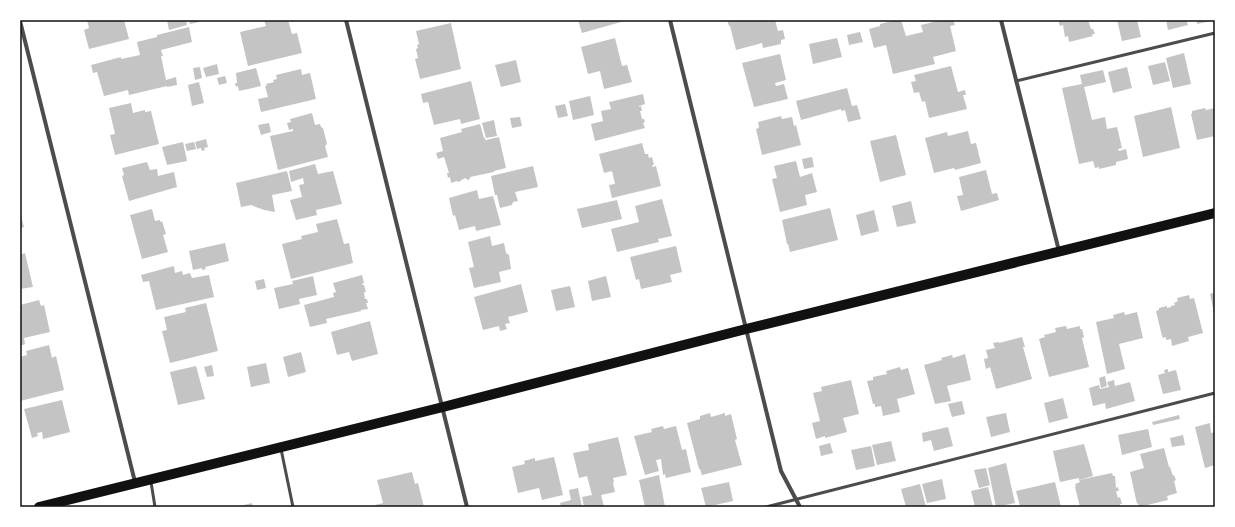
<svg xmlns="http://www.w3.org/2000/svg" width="1235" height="527" font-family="Lato,sans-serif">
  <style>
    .building { fill: #c4c4c4 }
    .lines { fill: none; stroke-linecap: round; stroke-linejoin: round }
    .service { stroke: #4c4c4c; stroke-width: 3 }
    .minor { stroke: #4c4c4c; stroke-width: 4 }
    .primary { stroke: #111; stroke-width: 10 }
    .neatline { fill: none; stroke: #111; stroke-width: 1.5 }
  </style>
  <rect width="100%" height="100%" fill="#fff"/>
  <g class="building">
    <polygon points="87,20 124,20 129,39 89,49 84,30 89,28"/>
    <polygon points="167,20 186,20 187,25 169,30"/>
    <polygon points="189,20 198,20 199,22 190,24"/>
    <polygon points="264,20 288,20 292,34 297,33 302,53 248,66 240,32 266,26"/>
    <polygon points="578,20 620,20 621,22 582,33"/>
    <polygon points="727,20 767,20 768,22 775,20 778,31 783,30 785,39 781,40 781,44 763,48 762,43 736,50 730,26 729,26"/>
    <polygon points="896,20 901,20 906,36 923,32 921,25 942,20 953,20 955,25 950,26 956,51 933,57 935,64 893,74 886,45 874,48 869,29 880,26 880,24"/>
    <polygon points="1058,20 1088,20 1091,29 1093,29 1095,34 1092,34 1093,36 1069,42 1068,36 1065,37 1063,25 1060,26"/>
    <polygon points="1117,20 1137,20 1141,37 1122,41"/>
    <polygon points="1166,20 1186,20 1188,25 1168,30"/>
    <polygon points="1197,20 1211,20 1211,21 1197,24"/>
    <polygon points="451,23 461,69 420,79 415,59 418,58 416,49 418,48 417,45 419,44 416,31"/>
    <polygon points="189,27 192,42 161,50 163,56 161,56 166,80 176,77 177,85 167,87 167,86 129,95 128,90 104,96 97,72 93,73 91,65 121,57 121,59 140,55 137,42 157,37 157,35"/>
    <polygon points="860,32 863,42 849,45 847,35"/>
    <polygon points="615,38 622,66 627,65 632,82 604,89 600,71 588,74 581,47"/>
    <polygon points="837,38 842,57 813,64 809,44"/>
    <polygon points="1184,53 1191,84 1173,88 1166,58"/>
    <polygon points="780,54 786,80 775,83 776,86 784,84 788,99 754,107 742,63"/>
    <polygon points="516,60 521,82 501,87 495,65"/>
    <polygon points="1165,62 1170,81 1153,85 1148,66"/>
    <polygon points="217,64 219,74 206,77 203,68"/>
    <polygon points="951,66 958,92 965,90 966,95 963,95 967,109 929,118 925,101 922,102 919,92 914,93 911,82 916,81 914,75"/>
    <polygon points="200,67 202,78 195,80 193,68"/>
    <polygon points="1127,67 1132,88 1113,93 1108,72"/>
    <polygon points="256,68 261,86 239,91 238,86 236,87 235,83 237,83 236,73"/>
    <polygon points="301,69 302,75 310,73 316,99 261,112 258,99 268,97 265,86 267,86 266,84 274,82 273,80 277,79 276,75"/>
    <polygon points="1103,70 1106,82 1084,87 1092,120 1105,117 1107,129 1117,127 1122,148 1118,149 1119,151 1126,149 1128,159 1116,162 1116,165 1099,169 1099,167 1095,168 1093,161 1079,164 1062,88 1082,84 1080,75"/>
    <polygon points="225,76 227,83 219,85 217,78"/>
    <polygon points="471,81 480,119 461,124 460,119 434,125 428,102 423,103 421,94"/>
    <polygon points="199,82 204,103 192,106 188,85"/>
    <polygon points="847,88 852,106 857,105 861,119 848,122 845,110 841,111 841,109 801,120 796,101"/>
    <polygon points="643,94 645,104 639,106 639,107 641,106 642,111 640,111 642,119 644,119 645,122 643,123 645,128 595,141 591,124 603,121 601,111 611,109 609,102"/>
    <polygon points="590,96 594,115 573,120 569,101"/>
    <polygon points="131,103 133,113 145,110 145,112 151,111 159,144 115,155 110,135 115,134 109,108"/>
    <polygon points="565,104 568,116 558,118 555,106"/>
    <polygon points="1171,107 1180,148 1143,157 1134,116"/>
    <polygon points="1205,108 1206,110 1215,108 1215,136 1197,140 1191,114 1192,114 1192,111"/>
    <polygon points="312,113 315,125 320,124 321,127 323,128 327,144 325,146 328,157 278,170 270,136 293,131 293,129 289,130 287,123 291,122 290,119"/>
    <polygon points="781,116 782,119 792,117 794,126 796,125 801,145 762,155 756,129 759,128 758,122"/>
    <polygon points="520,117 522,126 512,128 510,118"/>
    <polygon points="494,120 497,136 486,138 482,123"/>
    <polygon points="269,123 271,132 261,135 258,125"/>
    <polygon points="480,124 484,138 485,138 486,142 486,140 499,137 506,168 494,171 494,172 470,177 470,179 467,180 466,178 461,180 461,181 458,182 457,181 451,183 450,177 448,178 447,173 449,173 444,157 438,159 436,153 443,151 440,138 462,132 461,129"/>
    <polygon points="968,131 971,144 976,143 981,163 955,170 954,168 934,173 925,138 947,132 948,136"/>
    <polygon points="896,135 906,175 880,182 870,141"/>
    <polygon points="206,139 208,147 204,148 205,150 202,151 201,148 197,149 195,142"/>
    <polygon points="183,142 187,161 167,165 162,147"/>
    <polygon points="194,142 196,149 187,151 185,144"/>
    <polygon points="642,143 645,154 648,154 649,158 652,157 654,165 652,165 653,167 656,166 661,186 612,198 609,185 615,184 612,171 604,173 599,154"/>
    <polygon points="812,157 814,167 804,169 802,159"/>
    <polygon points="796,161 800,177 812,173 817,192 805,195 807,205 780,212 772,179 777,178 774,166"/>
    <polygon points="147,162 150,170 157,169 158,176 174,172 177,187 129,201 122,176 124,175 122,168"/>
    <polygon points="315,164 318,174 333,171 342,204 316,210 317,215 296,220 290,200 302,197 299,185 304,184 303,178 291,182 289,171"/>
    <polygon points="533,166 538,187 515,192 518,201 513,202 512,205 500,208 497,195 495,195 491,176"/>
    <polygon points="986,170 992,194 997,193 999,200 961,211 957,196 963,195 959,177"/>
    <polygon points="287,171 292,191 272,195 275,212 264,210 251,205 241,207 236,183"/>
    <polygon points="477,190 479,199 493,196 501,225 476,231 475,226 459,230 455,215 453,216 449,198"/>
    <polygon points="662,199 672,236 658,239 659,242 617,252 611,229 639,222 635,206"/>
    <polygon points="617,200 622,219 582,228 577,209"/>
    <polygon points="911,201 916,223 897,227 892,206"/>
    <polygon points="830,208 838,240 790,252 788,244 787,244 782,220"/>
    <polygon points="152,209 155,221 160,220 160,222 162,221 166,234 163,235 168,252 142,259 130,215"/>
    <polygon points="874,210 879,231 861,236 856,215"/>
    <polygon points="20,213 24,227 20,228"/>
    <polygon points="337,219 344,244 349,243 353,263 291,279 282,244 302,239 301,236 318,232 316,224"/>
    <polygon points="490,236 492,246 504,243 506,253 509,255 511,269 499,272 501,282 474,288 469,268 474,267 468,242"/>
    <polygon points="225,243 229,261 205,267 206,269 202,270 202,268 193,270 189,251"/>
    <polygon points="676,246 682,272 670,275 672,282 641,289 639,279 636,280 630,257"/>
    <polygon points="25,253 33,287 20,289 20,255"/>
    <polygon points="174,266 175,273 182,271 183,275 190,273 192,278 209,275 214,297 156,310 149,281 143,282 141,275"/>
    <polygon points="362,275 364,283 362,284 362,285 364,285 366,292 364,292 365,299 367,299 368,303 366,303 368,309 361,310 361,311 326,319 327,323 310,327 304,305 334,297 333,293 336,292 333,283"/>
    <polygon points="313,276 317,295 299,299 300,304 279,309 274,288 293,284 292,281"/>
    <polygon points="606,276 611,297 592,301 588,281"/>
    <polygon points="264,279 266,288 257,290 255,281"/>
    <polygon points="521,284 528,312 508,317 510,323 505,324 507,329 500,331 499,326 483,330 474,297"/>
    <polygon points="570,286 575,307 556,311 551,290"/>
    <polygon points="1215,292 1215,313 1214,313 1210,294"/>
    <polygon points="1189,295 1190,299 1194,298 1203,333 1188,337 1189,341 1172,346 1171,339 1166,340 1166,337 1163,338 1162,336 1156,311 1159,310 1159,308 1167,306 1167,308 1171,307 1171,306 1175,305 1174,303 1178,301 1177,298"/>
    <polygon points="39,300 41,306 44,305 50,332 24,338 25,344 20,346 20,305"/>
    <polygon points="206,303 218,351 170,363 162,331 167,330 164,317 186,312 185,308"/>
    <polygon points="1124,312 1125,315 1137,312 1143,338 1119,344 1125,369 1107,374 1096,322 1114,318 1113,315"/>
    <polygon points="370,321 378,354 352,361 349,352 337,355 331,332"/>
    <polygon points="1066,326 1067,329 1080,326 1080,329 1082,329 1084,337 1082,338 1089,367 1049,377 1039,339 1045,337 1044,335 1056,332 1055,328"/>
    <polygon points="1022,337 1025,347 1023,347 1032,379 996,389 990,367 986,369 984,359 988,358 986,350 995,348 993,343 999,342 999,343"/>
    <polygon points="49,345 52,358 56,356 64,390 20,401 20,357 27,355 26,351"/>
    <polygon points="301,352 306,372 288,377 283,357"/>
    <polygon points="965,354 971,380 947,386 951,401 935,404 924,365 942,360 941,358 952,355 953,358"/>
    <polygon points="266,363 270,383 251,387 247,367"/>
    <polygon points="212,365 214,376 207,377 204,367"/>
    <polygon points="196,366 205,399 178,405 170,372"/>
    <polygon points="900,367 901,370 908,368 915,394 897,399 900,412 883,416 881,406 875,407 875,404 873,404 867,381 873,380 873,377 887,374 886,371"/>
    <polygon points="1168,369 1168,372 1176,370 1181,390 1163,394 1158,375 1165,373 1164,370"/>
    <polygon points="1105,376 1107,386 1101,388 1099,378"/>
    <polygon points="851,380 859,414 843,418 847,432 825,438 825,436 816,439 812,423 820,421 813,393 822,391 821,387"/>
    <polygon points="1114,380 1115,386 1130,382 1135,401 1106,409 1105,403 1093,406 1089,388 1099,385 1100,389 1109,387 1107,382"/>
    <polygon points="1063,398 1068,418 1049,423 1044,403"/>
    <polygon points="62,400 70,432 43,439 42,432 37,433 38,436 32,438 24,409"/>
    <polygon points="962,401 965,414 952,417 948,404"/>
    <polygon points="710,413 711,417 725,413 725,416 731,414 737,439 735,440 742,465 702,475 700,469 699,469 687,423 700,419 700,416"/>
    <polygon points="1006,413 1010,432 991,437 986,417"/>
    <polygon points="1179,415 1180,419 1153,425 1152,422"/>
    <polygon points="1210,423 1211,433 1215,432 1215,465 1205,468 1195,427"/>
    <polygon points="663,426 664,429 676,426 682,450 686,449 691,472 666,478 665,474 663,475 661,459 656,460 659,471 645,475 634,436 652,432 651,429"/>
    <polygon points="948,427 953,446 934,451 931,440 923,442 922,433"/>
    <polygon points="1148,429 1152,447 1122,455 1118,435"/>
    <polygon points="1183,435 1185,445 1172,447 1170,438"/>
    <polygon points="618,437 627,475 613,478 614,482 613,483 615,492 601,495 604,507 584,507 582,497 592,495 587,476 579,478 573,453 589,450 588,444"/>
    <polygon points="891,441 896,461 877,465 872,445"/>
    <polygon points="830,443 833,453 821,456 819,446"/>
    <polygon points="1084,444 1093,476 1079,480 1079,478 1060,482 1053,451"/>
    <polygon points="871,446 875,466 856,470 851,450"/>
    <polygon points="1164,448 1169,467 1170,467 1173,476 1174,475 1176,480 1174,481 1177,493 1167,496 1168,500 1139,507 1138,503 1137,504 1130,472 1144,468 1140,454"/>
    <polygon points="554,457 563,495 542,500 539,488 518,493 512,467 525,464 524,461 535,458 535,461"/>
    <polygon points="1006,463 1015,503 996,507 988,468"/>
    <polygon points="986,468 990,485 979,488 974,470"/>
    <polygon points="412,472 415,484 418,483 424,507 376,507 375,505 383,503 377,480"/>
    <polygon points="1112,473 1113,476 1115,476 1116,488 1118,487 1119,491 1116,491 1118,498 1120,497 1122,504 1120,504 1120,507 1080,507 1075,487 1076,486 1075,484 1080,482 1079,480"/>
    <polygon points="659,475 665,507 645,507 639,480"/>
    <polygon points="942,479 946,499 927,503 922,484"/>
    <polygon points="729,482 733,501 706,507 701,488"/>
    <polygon points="1055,482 1061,507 1016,507 1020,506 1016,491"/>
    <polygon points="920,484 926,507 920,507 920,506 906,507 901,489"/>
    <polygon points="988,487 993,507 975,507 971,491"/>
    <polygon points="578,488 582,507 561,507 560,503 571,500 569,490"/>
    <polygon points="252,503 253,507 240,507 240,506"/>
  </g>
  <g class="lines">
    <g class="service">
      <polyline points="1016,81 1215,33"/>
      <polyline points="281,449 293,507"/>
      <polyline points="151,482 155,507"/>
      <polyline points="766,507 1215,393"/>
    </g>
    <g class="minor">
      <polyline points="346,20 467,507"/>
      <polyline points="670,20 781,471 800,507"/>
      <polyline points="1001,20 1059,251"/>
      <polyline points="20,21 135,482"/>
    </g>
    <polyline class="primary" points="39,507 443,407 746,329 1215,213"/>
  </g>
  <rect width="1235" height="527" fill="none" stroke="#ffffff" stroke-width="42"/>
  <rect x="21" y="21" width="1193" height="485" class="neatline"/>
</svg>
